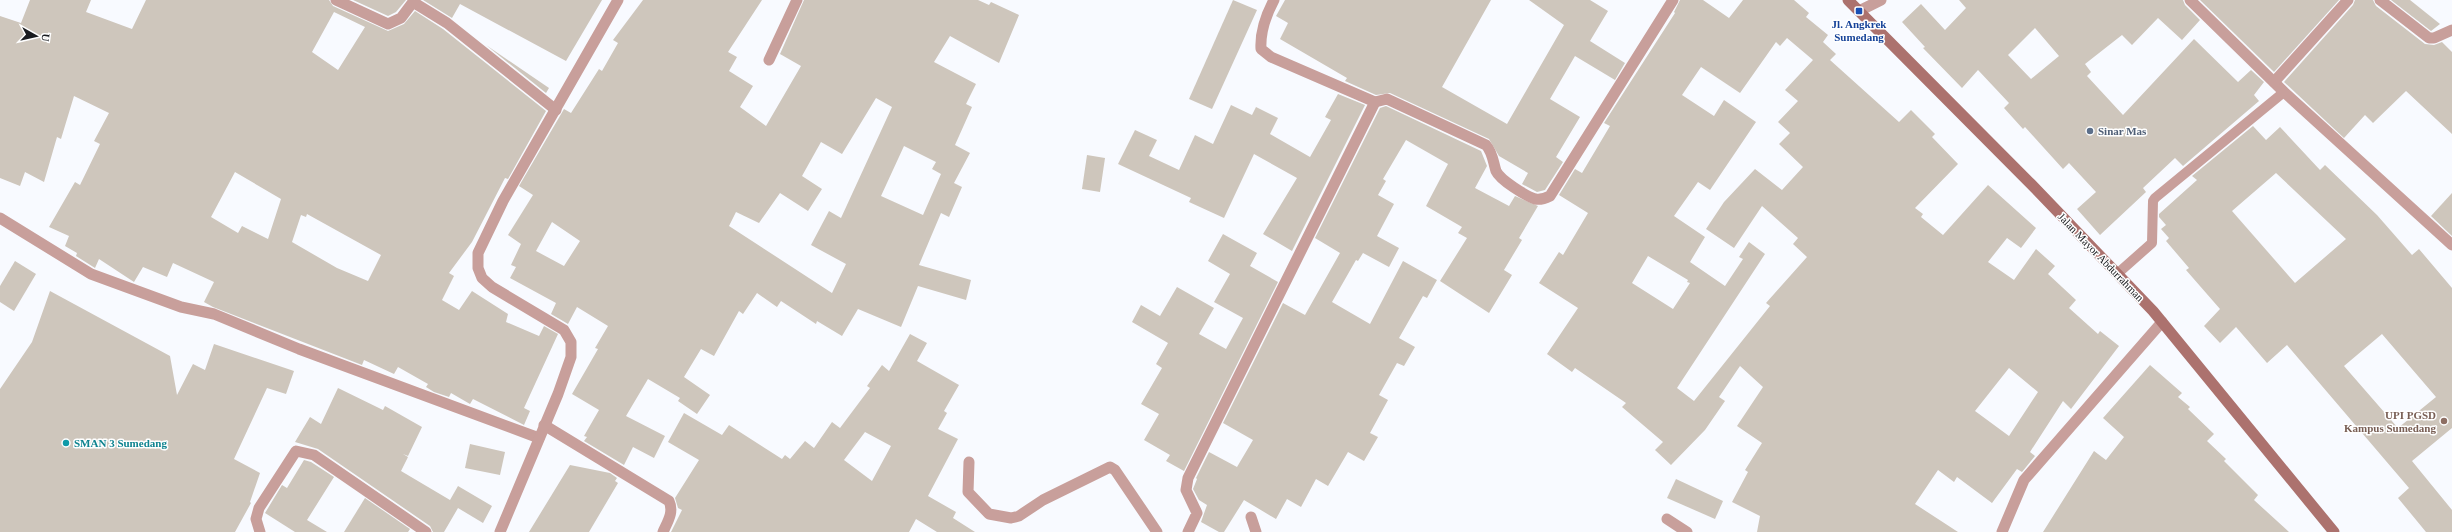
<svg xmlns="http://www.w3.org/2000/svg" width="2452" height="532" font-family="Georgia,serif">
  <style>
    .building { fill: #cec6bc; fill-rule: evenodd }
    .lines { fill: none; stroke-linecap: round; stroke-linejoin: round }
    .service { stroke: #c89f9b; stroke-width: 10 }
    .minor { stroke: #c89f9b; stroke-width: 11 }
    .tertiary { stroke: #c89f9b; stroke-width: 11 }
    .secondary { stroke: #ac726e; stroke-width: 11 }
    .transit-dot { fill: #1a4fb4; stroke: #fff; stroke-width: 1.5 }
    .service-dot { fill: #5c6f8a; stroke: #fff; stroke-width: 1.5 }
    .education-dot { fill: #8d6e63; stroke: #fff; stroke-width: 1.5 }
    .culture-dot { fill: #0f9aa8; stroke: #fff; stroke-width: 1.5 }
    .labels { text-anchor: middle; stroke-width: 3; stroke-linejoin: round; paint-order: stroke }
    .transit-label { font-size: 11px; font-weight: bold; fill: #164399; stroke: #fff }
    .service-label { font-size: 11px; font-weight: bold; fill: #4e5e75; stroke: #fff; text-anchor: start }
    .street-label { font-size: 11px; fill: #191b1f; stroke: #fff }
    .education-label { font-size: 11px; font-weight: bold; fill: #785e54; stroke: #fff; text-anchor: end }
    .culture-label { font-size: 11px; font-weight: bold; fill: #0d838f; stroke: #fff; text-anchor: start }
  </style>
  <rect width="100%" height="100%" fill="#f8faff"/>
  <g class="building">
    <path d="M30,0H91L86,12L132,29L146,0H329L333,6L388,31L404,24L415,11L443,29L546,111L508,179L505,178L472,242L449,273L454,276L442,300L459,310L472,291L508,314L506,322L539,336L544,326L558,334L524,408L530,411L524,425L473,399L470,404L451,393L449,397L434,392L426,387L428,384L398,367L394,374L364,360L362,365L213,307L204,302L214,282L173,263L167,277L143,267L134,282L99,259L95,268L76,256L77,253L65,246L69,236L49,227L75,182L80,185L100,144L94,141L109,113L74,96L61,139L57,137L44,182L25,172L20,186L0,178V16L21,23ZM334,12L365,27L338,70L312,52ZM235,172L281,199L268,239L242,226L238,233L211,217ZM307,214L381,255L368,281L337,268L292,242L301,215L306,217Z"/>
    <polygon points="353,0 406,0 396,12 388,16"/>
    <polygon points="423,0 602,0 566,61 460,4 452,18"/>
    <path d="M643,0H762L728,52L737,57L729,71L753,86L740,107L766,126L801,66L780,54L804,0H978L989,5L991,2L1019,15L999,63L950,36L934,62L976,84L966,104L972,107L955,145L970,153L954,183L962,187L949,217L941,213L919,265L971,280L966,300L918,286L901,327L858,309L842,336L817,321L816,324L781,301L777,307L757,293L743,314L739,311L714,356L701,349L684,377L710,395L697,414L678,401L680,398L648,379L626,416L665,436L654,458L633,447L624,465L584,441L587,437L584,436L599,410L572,394L598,349L595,348L608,326L577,307L568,324L563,321L551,314L556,303L510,278L516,267L511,265L521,244L508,235L533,195L519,186L564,109L571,113L599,69L602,71L618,43L613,40ZM876,98L892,107L841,218L829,211L811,245L846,264L832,293L729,226L736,212L759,223L780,193L808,211L822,189L802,176L821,142L842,154ZM904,146L936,162L932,169L941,174L923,215L881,196ZM552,222L580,241L564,266L536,251Z"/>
    <polygon points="1233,0 1257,10 1212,109 1189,99"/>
    <polygon points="1285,0 1491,0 1442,87 1507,124 1564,25 1529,0 1590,0 1608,11 1590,41 1625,63 1615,80 1575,56 1550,99 1580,117 1556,157 1563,162 1545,190 1537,192 1522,184 1528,173 1499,156 1489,139 1390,93 1376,95 1345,81 1347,78 1280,39 1288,23 1276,16"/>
    <path d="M1680,0H1703L1729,18L1743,0H1794L1809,13L1806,17L1828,35L1823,42L1836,54L1830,60L1899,122L1911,110L1935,134L1932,137L1958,164L1915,208L1923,214L1921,217L1943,235L1988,185L2036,228L2021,248L2007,238L1988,262L2014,280L2036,249L2055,266L2048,274L2076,300L2069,308L2098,334L2100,331L2119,346L2071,409L2063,401L2030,452L2035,456L2022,472L2017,469L1992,503L1957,477L1954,482L1938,470L1915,504L1958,532H1757L1760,516L1732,502L1748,472L1745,470L1762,443L1737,426L1763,387L1740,366L1719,397L1725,401L1705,430L1671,465L1655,450L1663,442L1622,407L1626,403L1575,368L1572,372L1547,354L1578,308L1539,283L1559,252L1563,255L1588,213L1559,195L1575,169L1582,173L1610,126L1604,123L1675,13L1674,12ZM1787,38L1813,60L1785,90L1798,101L1778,122L1790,133L1779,144L1803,167L1782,190L1755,169L1724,202L1706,229L1734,248L1762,206L1798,238L1793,244L1807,257L1766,303L1770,306L1694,401L1677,388L1765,254L1749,242L1739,257L1743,259L1725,286L1690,262L1705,237L1674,216L1698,182L1710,190L1756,122L1724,100L1714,116L1682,95L1701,67L1740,93L1776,42L1780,46ZM1648,256L1688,280L1687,282L1690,283L1673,309L1632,283ZM2009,368L2038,392L2009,436L1975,411Z"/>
    <path d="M1959,0H2183L2185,5L2200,20L2182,40L2158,18L2132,45L2122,35L2085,64L2091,72L2087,76L2123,115L2194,39L2238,82L2251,70L2264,82L2254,95L2259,101L2183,166L2175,158L2143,188L2146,192L2100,235L2077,209L2096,192L2069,163L2063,169L2025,127L2023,129L2004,108L2009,103L1978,70L1962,88L1923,48L1925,47L1902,22L1921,4L1945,30L1966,8ZM2035,28L2059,56L2031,79L2008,55Z"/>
    <polygon points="2200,0 2339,0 2274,72"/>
    <polygon points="2355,0 2373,0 2376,6 2425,44 2434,45 2442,42 2452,52 2452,134 2406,91 2373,123 2365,115 2344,138 2284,82 2353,5"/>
    <polygon points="2391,0 2410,0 2440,24 2431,31"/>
    <polygon points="486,45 549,88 546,93"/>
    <polygon points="1338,94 1365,105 1292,251 1263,234 1297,178 1254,154 1224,218 1189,202 1191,198 1118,164 1135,130 1157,140 1149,156 1179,170 1195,135 1213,144 1231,105 1252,115 1256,107 1278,118 1270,134 1310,157 1331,120 1325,117"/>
    <polygon points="1386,106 1481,151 1487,166 1475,188 1509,206 1515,196 1538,206 1519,238 1522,240 1504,270 1512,275 1489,313 1440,281 1467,238 1458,233 1462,227 1426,206 1448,164 1406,140 1383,179 1386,181 1378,195 1394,204 1377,236 1399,248 1389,267 1363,253 1358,261 1356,260 1332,302 1370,324 1403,261 1437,280 1427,298 1423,296 1399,338 1415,347 1404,366 1397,363 1379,395 1388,400 1370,433 1378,437 1364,461 1348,452 1328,486 1316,479 1301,507 1287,499 1276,519 1244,500 1224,532 1219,532 1201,522 1207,505 1199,500 1193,489 1197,479 1196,478 1209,452 1237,467 1253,440 1223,423 1283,303 1305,315 1340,253 1315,238 1380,108"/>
    <path d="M2253,126L2266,140L2280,127L2320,170L2325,165L2377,215L2412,255L2419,249L2452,288V428L2412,461L2452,510V532H2426L2398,498L2409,488L2287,345L2267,363L2236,327L2220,343L2204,326L2220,309L2186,270L2189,268L2166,241L2169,238L2161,229L2166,225L2159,217V214L2197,180L2192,176ZM2276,173L2346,239L2295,283L2232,211ZM2382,334L2436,397L2398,428L2344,366Z"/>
    <polygon points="1087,155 1105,158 1100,192 1082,189"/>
    <polygon points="2452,193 2452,236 2431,216"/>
    <polygon points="1223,234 1257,253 1250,266 1278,282 1184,471 1166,461 1170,455 1144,440 1159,414 1141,404 1162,368 1156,364 1168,343 1132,322 1141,305 1160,316 1177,287 1214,308 1199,334 1226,349 1243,318 1214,302 1230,274 1208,261"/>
    <polygon points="15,261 36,274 14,311 0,302 0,286"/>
    <polygon points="50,291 170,356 177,395 193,364 205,370 214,344 294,371 286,394 267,388 234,459 260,473 250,502 251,503 235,532 0,532 0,389 32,342"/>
    <path d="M910,334L927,343L917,361L959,385L944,411L947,413L938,429L958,439L928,496L956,512L953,518L975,532H937L916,519L909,532H671L682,510L678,508L675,498L699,460L668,442L684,413L722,435L729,425L782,459L785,455L790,459L805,441L814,448L832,422L840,428L870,388L867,386L882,365L889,371ZM865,432L891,446L872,481L844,460Z"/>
    <polygon points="2150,365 2182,393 2178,397 2190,407 2188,409 2214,434 2207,441 2226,459 2224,461 2258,495 2254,500 2289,532 2043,532 2094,451 2106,460 2124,437 2103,418"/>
    <polygon points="338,388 383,410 385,406 422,427 408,456 403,454 408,457 401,471 450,500 458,486 492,506 483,523 458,508 444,532 433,532 430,526 318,449 295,442 310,417 321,424"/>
    <polygon points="470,444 505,452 500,475 465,468"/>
    <polygon points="304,460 311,462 334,477 307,520 327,532 295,532 265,513 282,485 287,488"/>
    <polygon points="570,465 610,473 617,478 615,481 618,483 589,532 529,532"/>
    <polygon points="1676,479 1723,501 1715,519 1667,498"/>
    <polygon points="365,498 410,529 408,532 344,532"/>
  </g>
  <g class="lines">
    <polyline class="service" points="2117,274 2152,243 2153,201 2155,198 2284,92"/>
    <g class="minor">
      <polyline points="336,0 388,24 401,18 413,2 447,23 556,110"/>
      <polyline points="2190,0 2284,92 2452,245"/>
      <polyline points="2380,0 2429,38 2434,38 2452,30"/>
      <polyline points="1859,11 1881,0"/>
      <polyline points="769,60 797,0"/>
      <polyline points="2274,82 2348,0"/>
      <path d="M1375,102L1387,99L1486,145C1493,153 1493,162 1496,171C1500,180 1526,196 1535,199C1540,200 1546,198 1550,196L1673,0"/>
      <path d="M544,425L669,501C674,512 668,521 663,532"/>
      <polyline points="969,462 968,492 989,514 1011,518 1019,516 1043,500 1110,467 1115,470 1157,532"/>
      <polyline points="1251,517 1256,532"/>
      <polyline points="1667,519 1687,532"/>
      <polyline points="260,532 256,519 259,508 296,451 314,455 426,532"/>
      <path d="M1188,532L1197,513L1186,490L1188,478L1375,102L1271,57L1261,49C1260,32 1266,15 1274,0"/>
      <polyline points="2002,532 2024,480 2162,322"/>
    </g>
    <g class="tertiary">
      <polyline points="0,218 91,274 181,307 214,314 299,349 539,438"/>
      <polyline points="500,532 558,394 571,357 571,342 564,330 492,287 482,278 478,268 478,253 503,201 618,0"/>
    </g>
    <polyline class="secondary" points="1848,0 2031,184 2153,311 2334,532"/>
  </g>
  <rect class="transit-dot" x="1855" y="7" width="8" height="8" rx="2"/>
  <circle class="service-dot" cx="2090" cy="131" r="4"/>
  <circle class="education-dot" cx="2444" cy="421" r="4"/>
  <circle class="culture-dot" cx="66" cy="443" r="4"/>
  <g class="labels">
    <g class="transit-label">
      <text x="1859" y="28">Jl. Angkrek<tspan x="1859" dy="13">Sumedang</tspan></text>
    </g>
    <g class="service-label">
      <text x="2098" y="135">Sinar Mas</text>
    </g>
    <g class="street-label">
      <text transform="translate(2101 257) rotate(46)" y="4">Jalan Mayor Abdurrahman</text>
    </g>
    <g class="education-label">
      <text x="2436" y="419">UPI PGSD<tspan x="2436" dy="13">Kampus Sumedang</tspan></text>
    </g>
    <g class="culture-label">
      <text x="74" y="447">SMAN 3 Sumedang</text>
    </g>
  </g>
  <g transform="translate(36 36) rotate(98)" stroke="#ffffff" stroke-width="3" paint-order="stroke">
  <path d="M0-3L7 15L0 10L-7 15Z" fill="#191b1f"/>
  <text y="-6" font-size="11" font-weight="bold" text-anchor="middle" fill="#191b1f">U</text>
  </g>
</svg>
